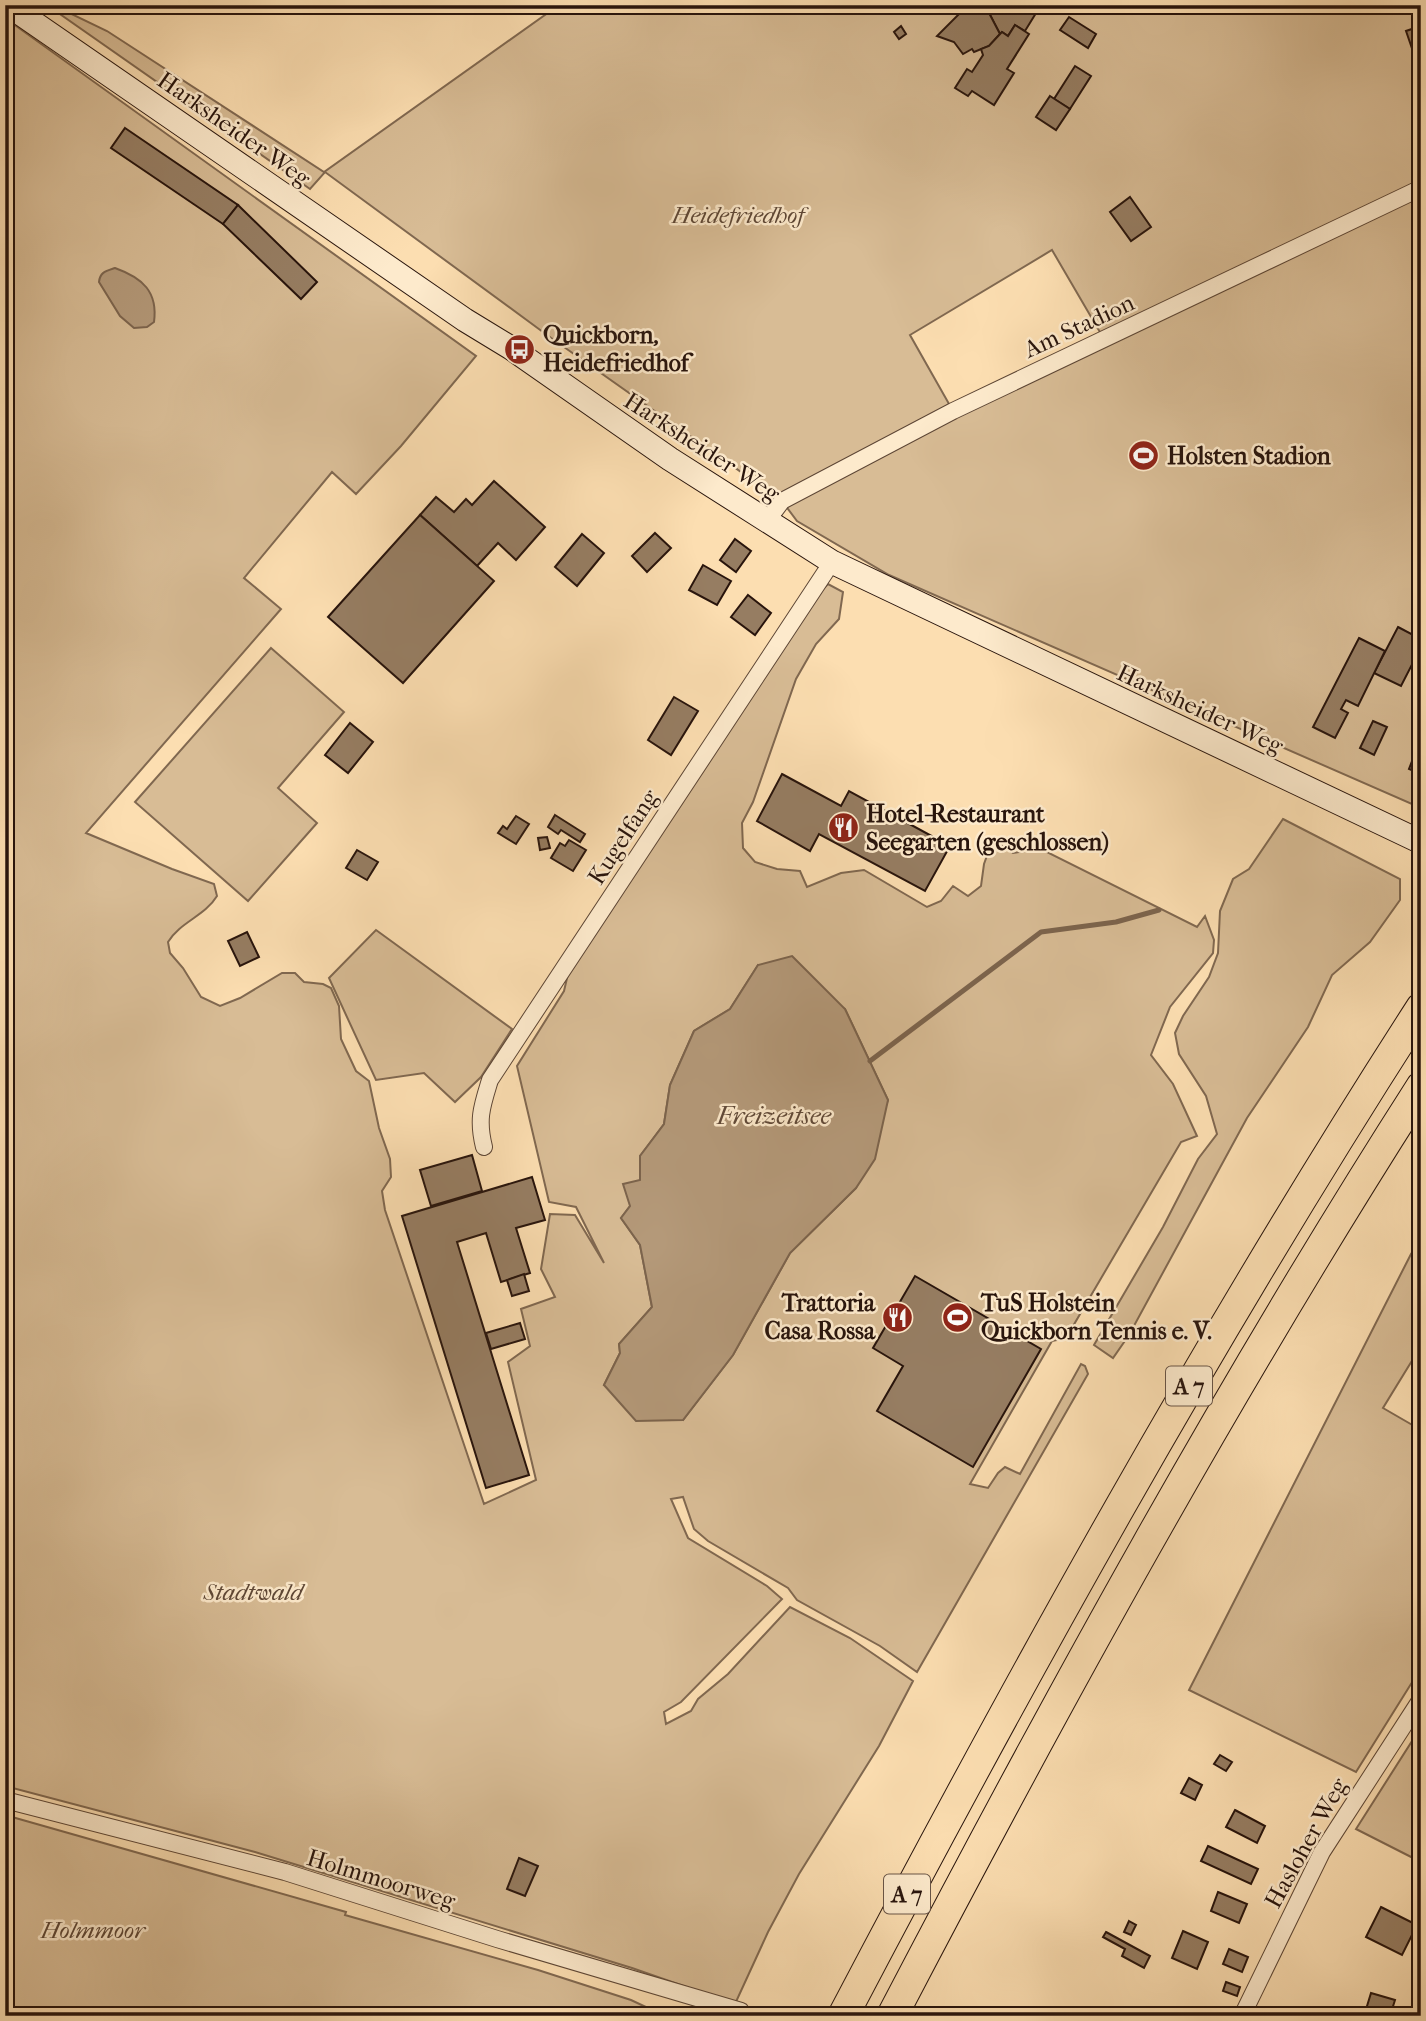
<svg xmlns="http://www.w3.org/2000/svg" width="1426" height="2021" font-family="'IM FELL French Canon',serif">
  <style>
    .green { fill: #d8bc95; stroke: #806850; stroke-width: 2; fill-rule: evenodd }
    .water { fill: #b49979; stroke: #7c644d; stroke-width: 2 }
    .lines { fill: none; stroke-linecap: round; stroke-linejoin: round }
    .stream { stroke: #7c644d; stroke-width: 5 }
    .building { fill: #967d62; stroke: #28140c; stroke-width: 2 }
    .minor-casing { stroke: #5d4635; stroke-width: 18 }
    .secondary-casing { stroke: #28140c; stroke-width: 25 }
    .motorway-casing { stroke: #28140c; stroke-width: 32 }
    .minor { stroke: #fdeacc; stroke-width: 16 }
    .secondary { stroke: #fdeacc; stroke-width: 23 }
    .motorway { stroke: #fcdeb1; stroke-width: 30 }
    .labels { text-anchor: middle; stroke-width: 5; stroke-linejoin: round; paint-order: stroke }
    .shield { fill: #fdeacc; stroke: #685446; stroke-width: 2 }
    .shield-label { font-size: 23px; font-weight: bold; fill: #28140c }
    .street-label { font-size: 24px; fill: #28140c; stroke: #fdeacc }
    .park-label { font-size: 24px; font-style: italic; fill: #5d4635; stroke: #fdeacc }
    .poi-label { font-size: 24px; font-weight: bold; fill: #28140c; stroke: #fdeacc; text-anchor: start }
    .water-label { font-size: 26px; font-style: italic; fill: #604938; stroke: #fdeacc }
  </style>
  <rect width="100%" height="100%" fill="#fcdeb1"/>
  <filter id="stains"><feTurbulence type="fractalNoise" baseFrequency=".00286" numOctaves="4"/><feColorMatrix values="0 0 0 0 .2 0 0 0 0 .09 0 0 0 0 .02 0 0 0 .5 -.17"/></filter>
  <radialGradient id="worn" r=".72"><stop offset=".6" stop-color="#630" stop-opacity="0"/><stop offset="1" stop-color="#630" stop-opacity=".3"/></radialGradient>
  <g class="green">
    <path d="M47,5H53L107,31L324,172L559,5H1421V808L889,575L797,521L782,501L547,335L325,172L310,189ZM1052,250L1104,339L953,411L910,335Z"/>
    <path d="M5,18L476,356L401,446L356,494L332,472L244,578L281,609L86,833L172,869L214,884L217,896C205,916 180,922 168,942L170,953L183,968L201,997L220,1006L240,998L282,973H295L304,982L323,984L331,988L339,1006L341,1039L356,1071L369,1081L379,1128L390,1159L391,1177L382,1191L385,1210L484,1504L536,1480L508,1362L530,1346L521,1309L555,1297L541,1269L550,1214L575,1215L604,1263L576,1207L549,1202L517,1066L564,991L571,961L819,593L828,584L843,592L839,619L816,644L796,679L753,802L742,823L743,848L755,862L777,869L800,871L807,887L841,873L864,870L927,907L941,901L953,886L968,896L981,886L984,864L993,839L1013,853L1025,851L1029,843L1197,927L1205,916L1214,940L1213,953L1170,1007L1151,1055L1173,1084L1197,1136L1181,1142L1066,1338L1052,1341L970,1484L988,1488L998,1473L1005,1467L1020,1474L1081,1364L1085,1366L1088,1374L917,1672L880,1646L797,1600L788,1588L708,1541L694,1529L683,1497L671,1499L688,1538L767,1586L782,1599L681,1702L664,1712L666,1724L691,1711L698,1699L728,1674L790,1607L850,1638L913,1681L879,1746L799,1874L768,1932L735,2004L632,1968L255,1852L5,1786ZM758,965L845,1009L888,1100L856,1188L790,1253L733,1355L683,1420L604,1385L620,1353L619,1344L652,1307L640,1245L621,1218L630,1206L640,1180V1156L664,1124L670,1085L694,1031L730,1009Z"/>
    <polygon points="271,648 344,712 278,788 317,823 248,901 135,802"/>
    <polygon points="1283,819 1400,879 1400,900 1370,942 1332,975 1308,1027 1247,1118 1129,1335 1113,1358 1094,1345 1163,1227 1198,1159 1217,1134 1206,1096 1179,1054 1175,1033 1183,1016 1209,977 1218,953 1220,911 1233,879 1249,869"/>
    <polygon points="376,930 512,1029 481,1077 455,1102 424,1073 376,1080 329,978"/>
    <polygon points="1421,1239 1421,1346 1383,1408 1421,1430 1421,1668 1356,1772 1189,1690 1411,1254"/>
    <polygon points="1421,1727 1421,1862 1356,1829"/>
    <polygon points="5,1815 346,1912 345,1915 538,1970 631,2000 665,2016 5,2016"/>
  </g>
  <g class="water">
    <path d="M115,268C143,278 158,292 154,322L147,327L134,328L120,316L99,282C100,272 106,271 115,268Z"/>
    <polygon points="792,956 845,1009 888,1100 875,1159 856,1188 790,1253 733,1355 683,1420 636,1421 604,1385 620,1353 619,1344 652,1307 640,1245 621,1218 630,1206 623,1184 640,1180 640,1156 664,1124 670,1085 694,1031 730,1009 758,965"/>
  </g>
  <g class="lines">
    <polyline class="stream" points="870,1061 1041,932 1116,922 1159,910"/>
  </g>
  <g class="building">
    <polygon points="920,5 934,5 935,6 929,13"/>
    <polygon points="989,5 1023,5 1036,13 1025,31 1015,25 1008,36 1002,32 1000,34 988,11 991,6"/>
    <polygon points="964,9 988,11 1000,34 989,46 974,52 972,49 963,54 954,42 937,36"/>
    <polygon points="1069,17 1096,34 1088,48 1060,30"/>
    <polygon points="1015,25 1029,34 1007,69 1014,73 994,105 972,91 968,96 955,88 967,69 972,72 983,55 981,49 989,46 1000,34 1002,32 1008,36"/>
    <polygon points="901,26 906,34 899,39 894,32"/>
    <polygon points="1421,26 1421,62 1417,63 1406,31"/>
    <polygon points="1075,66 1091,76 1070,109 1054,99"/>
    <polygon points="1050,96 1070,109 1056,130 1036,117"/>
    <polygon points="125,128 238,205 223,224 111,148"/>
    <polygon points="1130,197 1151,227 1131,241 1110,212"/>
    <polygon points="238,205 317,282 301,299 223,224"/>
    <polygon points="494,481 545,527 516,560 498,543 477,566 420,515 436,497 454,512 466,499 472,505"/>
    <polygon points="420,515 494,581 403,683 328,617"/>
    <polygon points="655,533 671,548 647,572 632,556"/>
    <polygon points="582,534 604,553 577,586 555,567"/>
    <polygon points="735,539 751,551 736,572 720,560"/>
    <polygon points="703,565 731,581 717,605 689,590"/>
    <polygon points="748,595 771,613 755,635 731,617"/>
    <polygon points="1398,627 1421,639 1421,647 1401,686 1374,673"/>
    <polygon points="1359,638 1385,651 1358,706 1346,700 1341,709 1348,713 1335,738 1313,727"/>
    <polygon points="674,697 698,711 671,755 648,740"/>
    <polygon points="1373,721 1387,727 1374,755 1360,748"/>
    <polygon points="350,723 373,742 348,773 325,755"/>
    <polygon points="1414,756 1421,759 1421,774 1409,769"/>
    <polygon points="782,774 841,806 849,791 950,846 925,891 819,834 810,851 757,821"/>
    <polygon points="555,815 585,834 580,842 561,830 558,834 548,827"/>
    <polygon points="516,816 529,824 516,844 498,833 503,826 507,829"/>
    <polygon points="547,837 550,848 540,850 538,838"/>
    <polygon points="569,840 586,850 573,871 551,858 560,843 565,846"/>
    <polygon points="357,850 378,862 367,880 346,868"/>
    <polygon points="247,932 259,957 240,966 228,941"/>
    <polygon points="472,1155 482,1191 431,1206 420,1170"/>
    <polygon points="532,1177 545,1220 516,1228 530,1273 501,1282 486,1233 457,1242 529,1475 486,1488 402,1216"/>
    <polygon points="524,1274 529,1291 512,1296 507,1280"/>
    <polygon points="915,1276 1041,1349 973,1467 877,1411 903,1366 873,1348"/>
    <polygon points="520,1323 525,1339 491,1349 486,1333"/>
    <polygon points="1220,1755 1232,1762 1226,1771 1214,1764"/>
    <polygon points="1189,1778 1202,1785 1195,1800 1181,1793"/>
    <polygon points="1235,1810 1265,1826 1257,1843 1226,1827"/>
    <polygon points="1208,1846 1258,1869 1251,1884 1201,1861"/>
    <polygon points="519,1858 538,1866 525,1896 507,1889"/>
    <polygon points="1218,1892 1247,1904 1239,1923 1211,1911"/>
    <polygon points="1381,1907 1417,1925 1402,1955 1366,1937"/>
    <polygon points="1129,1921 1136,1925 1131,1935 1124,1932"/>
    <polygon points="1183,1931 1208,1942 1197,1969 1172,1958"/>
    <polygon points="1106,1932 1150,1956 1144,1968 1122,1956 1125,1949 1103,1937"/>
    <polygon points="1229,1949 1248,1957 1242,1972 1223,1964"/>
    <polygon points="1226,1982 1240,1987 1237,1996 1223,1991"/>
    <polygon points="1371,1993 1395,2000 1390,2016 1364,2016"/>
  </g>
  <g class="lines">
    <defs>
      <g id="minor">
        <polyline points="767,521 782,501 953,411 1421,188"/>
        <path d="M484,1147C477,1119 482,1106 490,1080L832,562"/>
        <polyline points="5,1800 285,1872 497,1939 741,2011"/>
        <polyline points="1242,2016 1322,1852 1421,1699"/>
      </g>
      <polyline id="secondary" points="8,5 465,320 511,348 670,459 832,562 1421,842"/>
      <g id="motorway">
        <path d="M843,2016C1023,1673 1211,1334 1421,1008"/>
        <path d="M892,2016C1057,1700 1229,1387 1421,1087"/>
      </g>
    </defs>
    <use href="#minor" class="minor-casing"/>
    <use href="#secondary" class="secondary-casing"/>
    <use href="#motorway" class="motorway-casing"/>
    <use href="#minor" class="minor"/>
    <use href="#secondary" class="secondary"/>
    <use href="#motorway" class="motorway"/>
  </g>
  <defs>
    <symbol id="bus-disc" viewBox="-11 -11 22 22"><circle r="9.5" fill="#8f2418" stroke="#fdeacc"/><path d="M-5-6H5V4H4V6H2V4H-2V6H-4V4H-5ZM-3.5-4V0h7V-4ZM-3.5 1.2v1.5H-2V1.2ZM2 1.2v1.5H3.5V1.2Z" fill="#fff"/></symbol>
    <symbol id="stadium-disc" viewBox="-11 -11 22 22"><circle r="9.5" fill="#8f2418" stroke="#fdeacc"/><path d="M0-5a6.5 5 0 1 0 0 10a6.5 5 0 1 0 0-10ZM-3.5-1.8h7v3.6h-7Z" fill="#fff"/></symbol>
    <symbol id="restaurant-disc" viewBox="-11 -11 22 22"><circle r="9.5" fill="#8f2418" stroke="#fdeacc"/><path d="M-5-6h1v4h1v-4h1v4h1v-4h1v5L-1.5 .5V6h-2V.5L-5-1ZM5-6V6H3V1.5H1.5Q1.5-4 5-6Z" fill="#fff"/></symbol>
  </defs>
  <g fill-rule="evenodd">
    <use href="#bus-disc" x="502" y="332" width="35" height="35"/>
    <use href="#stadium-disc" x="1126" y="438" width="35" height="35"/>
    <use href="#restaurant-disc" x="826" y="810" width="35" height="35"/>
    <use href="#restaurant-disc" x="880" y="1300" width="35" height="35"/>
    <use href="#stadium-disc" x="940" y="1300" width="35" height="35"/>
  </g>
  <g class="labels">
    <g class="shield">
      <rect x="1166" y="1366.5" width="46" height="39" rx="5"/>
      <rect x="884" y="1874.5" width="46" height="39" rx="5"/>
    </g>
    <g class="shield-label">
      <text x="1189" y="1394">A 7</text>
      <text x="907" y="1902">A 7</text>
    </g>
    <g class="street-label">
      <text transform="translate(234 129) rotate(35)" y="8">Harksheider Weg</text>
      <text transform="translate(1079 326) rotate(-25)" y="8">Am Stadion</text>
      <text transform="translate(702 447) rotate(33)" y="8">Harksheider Weg</text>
      <text transform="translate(1200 709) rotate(25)" y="8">Harksheider Weg</text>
      <text transform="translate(623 837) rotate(-57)" y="8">Kugelfang</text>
      <text transform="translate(1306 1843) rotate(-61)" y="8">Hasloher Weg</text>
      <text transform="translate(381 1879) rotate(17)" y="8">Holmmoorweg</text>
    </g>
    <g class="park-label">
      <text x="738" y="223">Heidefriedhof</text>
      <text x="253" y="1600">Stadtwald</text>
      <text x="93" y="1938">Holmmoor</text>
    </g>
    <g class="poi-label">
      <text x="543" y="343">Quickborn,<tspan x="543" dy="28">Heidefriedhof</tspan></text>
      <text x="1167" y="464">Holsten Stadion</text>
      <text x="866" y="822">Hotel-Restaurant<tspan x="866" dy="28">Seegarten (geschlossen)</tspan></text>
      <text x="875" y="1311" text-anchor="end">Trattoria<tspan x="875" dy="28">Casa Rossa</tspan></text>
      <text x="981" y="1311">TuS Holstein<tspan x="981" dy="28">Quickborn Tennis e. V.</tspan></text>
    </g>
    <g class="water-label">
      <text x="774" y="1124">Freizeitsee</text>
    </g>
  </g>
  <rect width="1426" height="2021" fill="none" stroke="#fcdeb1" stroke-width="28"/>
  <rect x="7" y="7" width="1412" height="2007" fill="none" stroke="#28140c" stroke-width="3.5"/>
  <rect x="14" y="14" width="1398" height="1993" fill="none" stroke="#28140c" stroke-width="2"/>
  <rect width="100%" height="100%" filter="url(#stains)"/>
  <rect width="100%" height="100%" fill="url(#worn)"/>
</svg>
